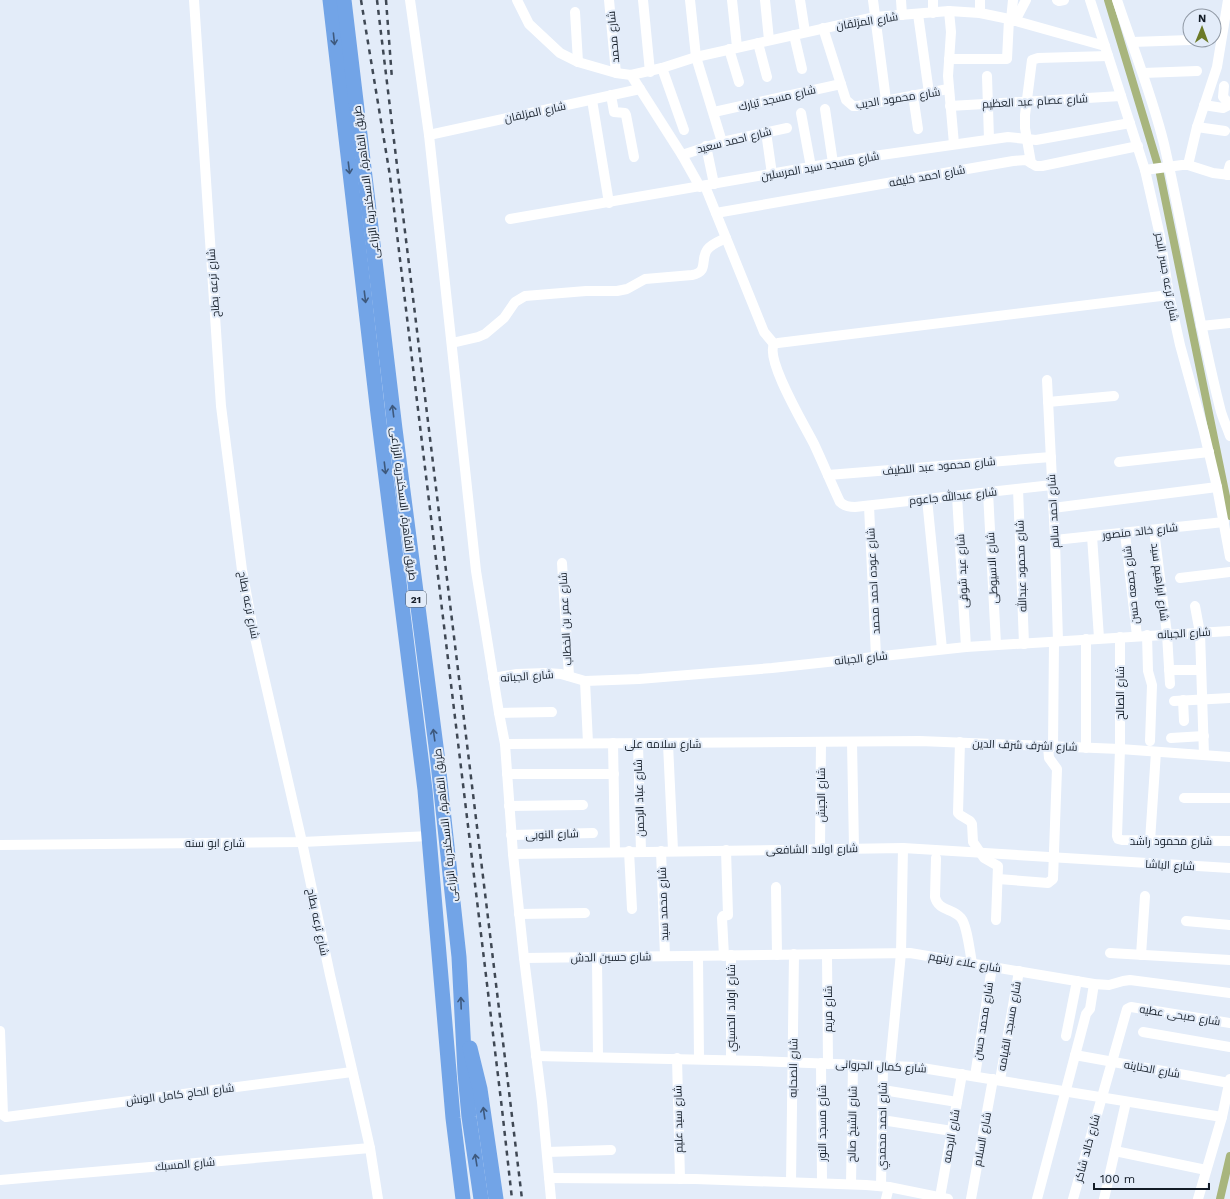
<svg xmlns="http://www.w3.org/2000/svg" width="1230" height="1199" font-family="'Work Sans',Cairo,sans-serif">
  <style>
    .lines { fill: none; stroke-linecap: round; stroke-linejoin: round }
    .canal { stroke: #a8b57d; stroke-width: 8 }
    .minor { stroke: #fff; stroke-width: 10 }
    .highway { stroke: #72a4e7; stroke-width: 15 }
    .rail { stroke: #3f4854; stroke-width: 2.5; stroke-dasharray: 5 5; stroke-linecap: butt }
    .oneway { stroke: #3e597d }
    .labels { text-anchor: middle; stroke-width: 4; stroke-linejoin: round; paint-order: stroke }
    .shield { fill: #e3ecf9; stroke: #515a66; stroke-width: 1 }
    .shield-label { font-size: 10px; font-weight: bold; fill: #131c27 }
    .street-label { font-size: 11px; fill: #131c27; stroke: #e3ecf9 }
  </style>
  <rect width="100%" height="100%" fill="#e3ecf9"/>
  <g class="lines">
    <g class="canal">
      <polyline points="1108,0 1159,169 1230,516"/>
      <polyline points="1220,1199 1230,1156"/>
    </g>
    <g class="minor">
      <polyline points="194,0 221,406 242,570 253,629 302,842 330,975 361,1108 370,1148 378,1199"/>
      <polyline points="410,0 429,135 476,571 499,713 505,744 513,854 524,958 542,1102 551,1199"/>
      <polyline points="517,0 529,24 560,53 578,62 616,73 631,75 662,68 696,57 875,17 949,11 980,13 1009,19 1105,46"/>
      <polyline points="609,0 616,73"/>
      <polyline points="643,0 650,72"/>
      <polyline points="690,0 696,57 722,142"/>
      <polyline points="732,0 737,47"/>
      <polyline points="765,0 769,40"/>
      <polyline points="800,0 805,32"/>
      <polyline points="873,0 886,100"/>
      <polyline points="901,0 902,15"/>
      <polyline points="933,0 933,13"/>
      <polyline points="1057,0 1059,1 1064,0"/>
      <polyline points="1090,0 1145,170 1160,236 1169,295 1180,345 1204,432 1217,487 1230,557"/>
      <path d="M1117,0C1133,48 1152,95 1164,144C1184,231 1198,321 1220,408C1222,417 1227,427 1230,436"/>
      <polyline points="949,11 951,32 948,76 954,144"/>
      <polyline points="575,12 578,62"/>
      <polyline points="980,13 980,0"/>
      <polyline points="918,14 929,93"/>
      <polyline points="1205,16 1205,14"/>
      <polyline points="1011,20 1013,0"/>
      <polyline points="1015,21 1026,0"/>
      <polyline points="823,28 846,100 853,106 858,106 948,89"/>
      <polyline points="794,35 802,69"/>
      <polyline points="1132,42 1190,40"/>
      <polyline points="758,43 767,77"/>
      <polyline points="729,49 739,82"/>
      <polyline points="949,59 1007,59 1009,19"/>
      <polyline points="662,68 684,130"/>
      <polyline points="1143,73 1197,71"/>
      <polyline points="631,75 682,155 700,187"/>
      <polyline points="987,76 989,139"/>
      <polyline points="611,95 614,112 625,113 626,115 634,157"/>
      <polyline points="913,95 918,129"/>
      <polyline points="592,100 609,203"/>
      <polyline points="1204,105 1223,108 1227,106 1228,102 1223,97 1224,86"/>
      <polyline points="950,106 1121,96"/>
      <polyline points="825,109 833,163"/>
      <polyline points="714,112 841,84"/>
      <polyline points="801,113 811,167"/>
      <polyline points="1197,127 1225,131"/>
      <polyline points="766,132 772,174"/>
      <polyline points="429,135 640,89"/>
      <polyline points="706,146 714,184"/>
      <polyline points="682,155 722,142 787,128"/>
      <polyline points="1031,163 1025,128 1025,115 1032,60 1038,58 1108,56"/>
      <polyline points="1188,165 1197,127 1217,67 1228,0"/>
      <polyline points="1145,170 1182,165 1188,165 1213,173 1230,175"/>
      <polyline points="1227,175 1230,165"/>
      <polyline points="705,186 764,332 774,344"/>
      <polyline points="716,213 1013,161 1026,160 1036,166 1042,166 1138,146"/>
      <polyline points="510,219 874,156 1008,137 1036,140 1130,123"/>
      <polyline points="1201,326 1230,323"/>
      <path d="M452,343L478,337L485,334L504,318L515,302L525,296L586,291H617L627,289L645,279L692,275C709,272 700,260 707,250C711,244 720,241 726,238"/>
      <polyline points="1047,380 1055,540 1058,641"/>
      <polyline points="1048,402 1114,396"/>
      <polyline points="1119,462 1209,452"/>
      <polyline points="828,475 1051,457"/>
      <path d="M1052,485L855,507C849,507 844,506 840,502C831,483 823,463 814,444C805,426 765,360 774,344L778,343L1169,295"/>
      <polyline points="1018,489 1024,644"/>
      <polyline points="988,492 996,644"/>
      <polyline points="957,496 966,647"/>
      <polyline points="927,499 942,649"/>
      <polyline points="869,506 876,656"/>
      <polyline points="1053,508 1217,487"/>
      <polyline points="1154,530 1167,634 1170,684"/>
      <polyline points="1125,533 1137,636"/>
      <polyline points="1092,536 1099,638"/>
      <polyline points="1055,540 1224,522"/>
      <polyline points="562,563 569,676"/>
      <polyline points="1180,578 1230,572"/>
      <polyline points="1195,606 1200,633 1204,755"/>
      <polyline points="1147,635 1148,671 1152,685 1150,741"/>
      <polyline points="1120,637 1120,749 1117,836 1118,839 1122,840 1230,841"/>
      <polyline points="1169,670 1201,670"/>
      <polyline points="493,678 517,674 546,673 561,674 585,681 639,679 772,668 966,647 1230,631"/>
      <polyline points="585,681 588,743"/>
      <polyline points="1183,700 1184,721"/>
      <polyline points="1174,701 1230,698"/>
      <polyline points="499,713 552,712"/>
      <polyline points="1171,738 1204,736"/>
      <polyline points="852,742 854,848"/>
      <polyline points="960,742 958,813 960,815 970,821 972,824 973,842 984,858 998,866 996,920"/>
      <polyline points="613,743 615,852"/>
      <polyline points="505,744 920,741 1120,749 1230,757"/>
      <polyline points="638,744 641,851"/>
      <polyline points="668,744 673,850"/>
      <polyline points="1053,747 1054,642"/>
      <polyline points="1086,748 1086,639"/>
      <polyline points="507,774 614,774"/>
      <polyline points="1184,798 1230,798"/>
      <polyline points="509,806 583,805"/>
      <polyline points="511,835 593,833"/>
      <polyline points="1150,841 1156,752"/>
      <polyline points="0,845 302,842 430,836"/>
      <polyline points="820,848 821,742"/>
      <polyline points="629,851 632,909"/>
      <polyline points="661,851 665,956"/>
      <polyline points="513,854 903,848 1230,868"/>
      <path d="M936,858L935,897C938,911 953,908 961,918C967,925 970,953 972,963"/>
      <polyline points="998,879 1048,883 1053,879 1057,769 1049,758 1048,747"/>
      <polyline points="776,887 777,955"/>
      <polyline points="519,914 585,913"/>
      <polyline points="1186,921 1230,925"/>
      <polyline points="1110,953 1230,960"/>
      <polyline points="827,955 828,1064"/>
      <polyline points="1141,955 1145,896"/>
      <polyline points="698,956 699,1059"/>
      <polyline points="724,956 722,918 723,916 728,915 726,850"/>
      <polyline points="524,958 910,953 1094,984 1109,985 1123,981 1130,980 1230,993"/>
      <polyline points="597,958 598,1057"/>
      <polyline points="0,1031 3,1115 6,1117 352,1072"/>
      <polyline points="1143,1032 1230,1047"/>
      <polyline points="1066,1036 1077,981"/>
      <polyline points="1075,1055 1229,1083"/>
      <polyline points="536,1056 758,1061 916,1067 1222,1117"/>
      <polyline points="677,1058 680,1179"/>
      <polyline points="731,1060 731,955"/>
      <polyline points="821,1063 822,1183"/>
      <polyline points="890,1066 901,953 903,848"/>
      <polyline points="975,1076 992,967"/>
      <polyline points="1000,1080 1019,971"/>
      <polyline points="883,1090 957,1102"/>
      <polyline points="882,1120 952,1131"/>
      <polyline points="1115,1151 1206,1170"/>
      <polyline points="547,1152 611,1150"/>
      <polyline points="549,1178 695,1179 866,1185 889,1187 948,1199"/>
      <polyline points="0,1180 370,1148"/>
      <polyline points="791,1182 794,954"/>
      <polyline points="851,1184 853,1064"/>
      <polyline points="881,1186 883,1066"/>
      <polyline points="940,1197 962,1074"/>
      <polyline points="886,1199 889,1187"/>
      <polyline points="971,1199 993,1079"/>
      <polyline points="1037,1199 1086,1014 1090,1009 1094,984"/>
      <polyline points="1073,1199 1127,1009 1131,1007 1230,1023"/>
      <polyline points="1104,1199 1126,1102"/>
      <polyline points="1198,1199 1222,1117 1230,1079"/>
    </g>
    <g class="highway">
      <polyline points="330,0 378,414 425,790 453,1118 463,1199"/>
      <polyline points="344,0 395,429 437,754 459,957 465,1073 469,1117 481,1199"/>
      <polyline points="470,1048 480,1089 496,1199"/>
    </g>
    <g class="rail">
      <polyline points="361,0 390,176 502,1109 512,1199"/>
      <polyline points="377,0 522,1199"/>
      <polyline points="386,0 392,79"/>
    </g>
  </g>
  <defs><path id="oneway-shaft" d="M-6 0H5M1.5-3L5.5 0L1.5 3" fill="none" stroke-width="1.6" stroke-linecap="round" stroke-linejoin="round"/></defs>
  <g class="oneway">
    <use href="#oneway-shaft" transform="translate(334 39) rotate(84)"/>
    <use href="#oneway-shaft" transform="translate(349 168) rotate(83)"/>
    <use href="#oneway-shaft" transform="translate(365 297) rotate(83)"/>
    <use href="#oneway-shaft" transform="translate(393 411) rotate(-97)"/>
    <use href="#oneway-shaft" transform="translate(385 468) rotate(83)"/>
    <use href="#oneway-shaft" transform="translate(434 735) rotate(-98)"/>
    <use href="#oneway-shaft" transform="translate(461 1003) rotate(-92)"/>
    <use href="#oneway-shaft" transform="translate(484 1113) rotate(-98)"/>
    <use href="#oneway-shaft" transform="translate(476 1160) rotate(-99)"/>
  </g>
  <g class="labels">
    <rect class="shield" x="406" y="591" width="20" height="16" rx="3"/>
    <g class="shield-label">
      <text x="416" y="603">21</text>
    </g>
    <g class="street-label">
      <text transform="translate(867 21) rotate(-9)" y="4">شارع المزلقان</text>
      <text transform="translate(613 37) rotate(-95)" y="4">شارع محمد</text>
      <text transform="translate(777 98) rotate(-13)" y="4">شارع مسجد تبارك</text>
      <text transform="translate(898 98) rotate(-9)" y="4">شارع محمود الديب</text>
      <text transform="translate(1035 101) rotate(-3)" y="4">شارع عصام عبد العظيم</text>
      <text transform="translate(535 112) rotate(-12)" y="4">شارع المزلقان</text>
      <text transform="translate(734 140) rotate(-14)" y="4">شارع احمد سعيد</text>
      <text transform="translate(820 166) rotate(-10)" y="4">شارع مسجد سيد المرسلين</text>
      <text transform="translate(927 176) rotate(-10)" y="4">شارع احمد خليفه</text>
      <text transform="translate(366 182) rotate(-97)" y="4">طريق القاهرة, الاسكندرية الزراعى</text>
      <text transform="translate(1167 277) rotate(80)" y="4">شارع ترعه جسر البحر</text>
      <text transform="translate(213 283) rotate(-94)" y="4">شارع ترعه بطاح</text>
      <text transform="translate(939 466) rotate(-5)" y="4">شارع محمود عبد اللطيف</text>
      <text transform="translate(953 496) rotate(-6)" y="4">شارع عبدالله جاعوم</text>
      <text transform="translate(404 504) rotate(83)" y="4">طريق القاهرة, الاسكندرية الزراعى</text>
      <text transform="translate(1053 511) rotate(-93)" y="4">شارع احمد سالم</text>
      <text transform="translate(1140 531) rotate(-6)" y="4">شارع خالد منصور</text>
      <text transform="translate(1021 566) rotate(-92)" y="4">شارع محمود عبدالله</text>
      <text transform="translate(992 568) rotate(-93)" y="4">شارع الاسيوطى</text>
      <text transform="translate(962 571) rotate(-93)" y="4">شارع عيد شوقى</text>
      <text transform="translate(873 581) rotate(-93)" y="4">شارع عوده احمد محمد</text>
      <text transform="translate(1160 582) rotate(83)" y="4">شارع ابراهيم سيد</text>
      <text transform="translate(1131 585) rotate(-96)" y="4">شارع جمعه حسن</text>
      <text transform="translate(249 605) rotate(79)" y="4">شارع ترعه بطاح</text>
      <text transform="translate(565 619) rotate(-93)" y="4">شارع عمر بن الخطاب</text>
      <text transform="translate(1184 633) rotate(-3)" y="4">شارع الجبانه</text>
      <text transform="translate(861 658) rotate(-6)" y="4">شارع الجبانه</text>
      <text transform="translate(527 676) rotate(-4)" y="4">شارع الجبانه</text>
      <text transform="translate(1120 693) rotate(-90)" y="4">شارع الصالح</text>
      <text x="663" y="748">شارع سلامه على</text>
      <text transform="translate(1025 745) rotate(2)" y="4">شارع اشرف شرف الدين</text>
      <text transform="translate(821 795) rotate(-90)" y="4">شارع الجيش</text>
      <text transform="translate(639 798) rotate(-92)" y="4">شارع عباد الرحمن</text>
      <text transform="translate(445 825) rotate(-96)" y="4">طريق القاهرة, الاسكندرية الزراعى</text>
      <text transform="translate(552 834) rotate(-2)" y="4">شارع النوبى</text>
      <text x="1171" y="845">شارع محمود راشد</text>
      <text x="215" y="847">شارع ابو سنه</text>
      <text transform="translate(812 849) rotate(-1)" y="4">شارع اولاد الشافعى</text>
      <text transform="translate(1170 865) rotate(3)" y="4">شارع الباشا</text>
      <text transform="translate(663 904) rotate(-92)" y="4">شارع محمد سيد</text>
      <text transform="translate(318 922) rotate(78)" y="4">شارع ترعه بطاح</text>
      <text transform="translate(611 957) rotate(-1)" y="4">شارع حسين الدش</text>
      <text transform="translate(965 962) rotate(10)" y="4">شارع علاء زينهم</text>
      <text transform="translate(731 1008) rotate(-90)" y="4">شارع اولاد الحسيني</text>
      <text transform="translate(828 1009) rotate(-90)" y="4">شارع مريم</text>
      <text transform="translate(1180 1015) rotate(9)" y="4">شارع صبحى عطيه</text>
      <text transform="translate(983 1021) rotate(-81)" y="4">شارع محمد حسن</text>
      <text transform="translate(1009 1026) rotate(-80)" y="4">شارع مسجد القيامه</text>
      <text transform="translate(881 1066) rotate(3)" y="4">شارع كمال الجروانى</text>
      <text transform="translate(793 1068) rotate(-89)" y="4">شارع الصحابه</text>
      <text transform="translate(1152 1069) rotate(10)" y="4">شارع الحناينه</text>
      <text transform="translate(180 1094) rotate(-7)" y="4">شارع الحاج كامل الونش</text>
      <text transform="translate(678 1119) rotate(-91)" y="4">شارع سيد عليم</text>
      <text transform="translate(822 1123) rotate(-90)" y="4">شارع مسجد النور</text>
      <text transform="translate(852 1124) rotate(-89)" y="4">شارع الشيخ صالح</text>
      <text transform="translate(882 1126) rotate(-89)" y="4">شارع احمد محمدي</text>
      <text transform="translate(951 1136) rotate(-80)" y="4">شارع الرحمه</text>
      <text transform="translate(982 1139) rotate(-79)" y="4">شارع السلام</text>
      <text transform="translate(1087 1148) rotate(-75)" y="4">شارع خالد شاكر</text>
      <text transform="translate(185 1164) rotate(-5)" y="4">شارع المسبك</text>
    </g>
  </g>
  <g transform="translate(1202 28) rotate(1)"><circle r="19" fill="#e3ecf9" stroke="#9099a5"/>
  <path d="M0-3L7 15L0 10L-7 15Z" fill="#6c7a27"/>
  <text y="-6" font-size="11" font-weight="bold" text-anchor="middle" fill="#131c27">N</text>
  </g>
  <path d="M1094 1183v6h115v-6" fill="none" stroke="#131c27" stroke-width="2"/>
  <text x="1100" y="1183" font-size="12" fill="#131c27" stroke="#e3ecf9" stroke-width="3" paint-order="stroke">100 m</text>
</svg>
